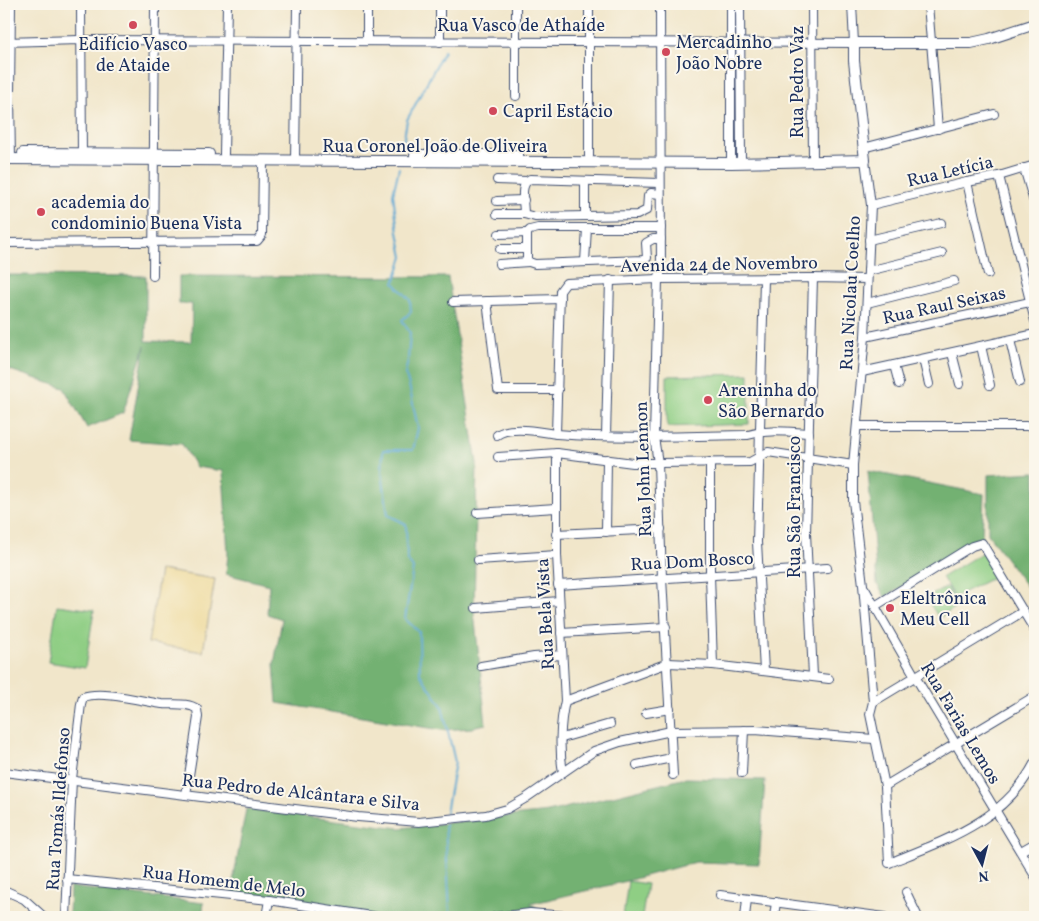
<svg xmlns="http://www.w3.org/2000/svg" width="1039" height="921" font-family="Vollkorn,serif">
  <style>
    .green { fill: #8fce84; stroke: #557e71 }
    .forest { fill: #73b172; stroke: #477068 }
    .sand { fill: #eeda9e; stroke: #84847e }
    .lines { fill: none; stroke-linecap: round; stroke-linejoin: round }
    .stream { stroke: #59a6d2; stroke-width: 2 }
    .minor-casing { stroke: #3b4a6e; stroke-width: 10 }
    .tertiary-casing { stroke: #3b4a6e; stroke-width: 12 }
    .minor { stroke: #fff; stroke-width: 8 }
    .tertiary { stroke: #fff; stroke-width: 10 }
    .poi-dot { fill: #d1495b; stroke: #fbf7ec; stroke-width: 2 }
    .labels { text-anchor: middle; stroke-width: 4; stroke-linejoin: round; paint-order: stroke }
    .street-label { font-size: 18px; fill: #1b2f5e; stroke: #fbf7ec }
    .poi-label { font-size: 18px; fill: #1b2f5e; stroke: #fbf7ec; text-anchor: start }
  </style>
  <rect width="100%" height="100%" fill="#fbf7ec"/>
  <filter id="ink" filterUnits="userSpaceOnUse"><feTurbulence type="fractalNoise" baseFrequency=".02" numOctaves="2"/><feDisplacementMap in="SourceGraphic" scale="10" xChannelSelector="R" yChannelSelector="G"/><feConvolveMatrix kernelMatrix="1 2 1 2 8 2 1 2 1" color-interpolation-filters="sRGB"/></filter>
  <filter id="wash" filterUnits="userSpaceOnUse"><feTurbulence type="fractalNoise" baseFrequency=".0096" numOctaves="4" result="noise"/><feDisplacementMap in="SourceGraphic" scale="20" xChannelSelector="R" yChannelSelector="G"/><feGaussianBlur stdDeviation="1.12" result="paint"/><feColorMatrix in="noise" values="0 0 0 0 0 0 0 0 0 0 0 0 0 0 0 0 0 1.4 0 .05"/><feComposite in="paint" operator="in"/></filter>
  <g filter="url(#wash)">
    <rect width="100%" height="100%" fill="#f1e6ca"/>
    <g class="green">
      <polygon points="749,374 749,424 667,427 667,376"/>
      <polygon points="985,551 996,576 954,597 942,577"/>
      <polygon points="947,587 958,606 939,618 926,598"/>
      <polygon points="57,605 94,610 85,668 48,662"/>
      <polygon points="628,881 647,884 642,917 623,917"/>
    </g>
    <g class="forest">
      <polygon points="4,275 146,276 146,341 191,342 192,304 179,304 179,276 448,277 477,463 474,612 486,724 476,726 473,728 441,730 277,703 274,664 282,619 267,614 269,585 226,574 228,554 223,471 196,467 182,444 129,440 145,346 123,413 87,428 64,388 4,368"/>
      <polygon points="868,471 984,494 982,538 885,597 877,584"/>
      <polygon points="1035,472 1035,598 988,534 988,475"/>
      <polygon points="686,778 765,780 759,864 696,862 619,883 530,904 554,917 342,917 344,908 231,893 246,809 400,828 548,812"/>
      <polygon points="70,887 204,903 202,917 69,917"/>
    </g>
    <polygon class="sand" points="160,570 215,579 203,652 148,643"/>
    <g class="lines">
      <g class="stream">
        <polyline points="402,150 407,120 444,51"/>
        <polyline points="399,168 393,194 398,232 403,257 394,283 410,300 411,312 402,320 410,333 408,360 405,374 409,385 418,428 413,450 383,450 382,472 388,515 406,524 407,560 413,568 405,619 419,632 420,674 442,706 455,762 446,813"/>
        <polyline points="445,825 450,913"/>
      </g>
    </g>
  </g>
  <g filter="url(#ink)">
    <g class="lines">
      <defs>
        <g id="minor">
          <polyline points="11,4 10,95 11,160"/>
          <polyline points="81,4 82,158"/>
          <polyline points="589,4 589,156"/>
          <polyline points="660,4 661,271 658,279 654,437 658,463 662,578 673,775"/>
          <polyline points="731,4 731,163"/>
          <polyline points="740,4 741,163"/>
          <polyline points="812,4 813,161"/>
          <polyline points="928,4 938,129"/>
          <polyline points="367,41 367,4"/>
          <polyline points="4,42 80,40 854,43 852,4"/>
          <polyline points="440,42 440,4"/>
          <polyline points="516,96 516,4"/>
          <polyline points="863,148 994,114"/>
          <polyline points="224,154 227,4"/>
          <path d="M865,160L871,205L865,337L853,465V501L863,585L873,702L870,714L885,786L889,863C946,840 1005,821 1035,762"/>
          <polyline points="295,161 297,4"/>
          <polyline points="1024,168 1035,205"/>
          <polyline points="999,176 1035,321"/>
          <polyline points="497,180 527,181"/>
          <polyline points="967,182 988,274"/>
          <path d="M660,183L530,179C519,184 524,203 524,214L535,217L637,215L647,210L648,196L651,193L660,194"/>
          <polyline points="497,201 524,200"/>
          <polyline points="871,205 967,182 999,176 1035,165"/>
          <polyline points="497,214 524,214"/>
          <polyline points="585,216 585,181"/>
          <polyline points="661,228 538,228 530,230 527,233 527,259 529,262 535,264 643,260 647,258 646,243 653,239 661,239"/>
          <polyline points="499,234 527,233"/>
          <polyline points="869,240 941,223"/>
          <polyline points="4,243 257,241 262,235 263,161"/>
          <polyline points="500,249 527,249"/>
          <polyline points="585,262 587,228"/>
          <polyline points="499,264 529,262"/>
          <polyline points="868,271 942,253"/>
          <polyline points="153,276 155,4"/>
          <polyline points="487,301 498,390 558,390"/>
          <polyline points="453,302 560,299"/>
          <polyline points="867,303 954,281"/>
          <polyline points="865,337 1030,302"/>
          <polyline points="1010,340 1020,382"/>
          <polyline points="981,346 990,385"/>
          <polyline points="952,353 960,384"/>
          <polyline points="923,359 929,384"/>
          <polyline points="894,365 899,384"/>
          <polyline points="862,372 1035,334"/>
          <polyline points="857,426 1035,426"/>
          <polyline points="556,434 560,291 566,283 658,279 813,278 867,279"/>
          <path d="M497,435C511,425 540,432 557,434C620,439 684,436 748,435C768,429 788,432 809,433"/>
          <polyline points="606,436 610,280"/>
          <path d="M557,453V555L565,701C560,723 559,750 563,772"/>
          <polyline points="498,457 557,453 633,463 658,463 750,462 768,452 853,465"/>
          <polyline points="710,462 710,575 713,665"/>
          <polyline points="477,513 556,508"/>
          <polyline points="606,532 607,459"/>
          <polyline points="556,534 661,529"/>
          <polyline points="478,560 557,555"/>
          <polyline points="558,585 827,568"/>
          <polyline points="865,589 916,678 1035,876"/>
          <polyline points="875,606 972,546 982,543 1035,631"/>
          <polyline points="476,608 559,601"/>
          <polyline points="561,633 666,627"/>
          <polyline points="481,666 534,657 562,655"/>
          <polyline points="764,671 757,542 764,279"/>
          <polyline points="813,676 806,533 813,278"/>
          <polyline points="565,701 668,663 713,665 829,679"/>
          <polyline points="873,702 1024,611"/>
          <polyline points="646,713 670,709"/>
          <polyline points="562,738 610,724"/>
          <polyline points="637,765 672,758"/>
          <polyline points="4,772 358,817 419,822 486,815 507,809 526,798 594,751 620,742 671,731 755,730 874,739"/>
          <polyline points="742,773 744,730"/>
          <polyline points="885,786 1035,696"/>
          <polyline points="1021,851 1035,843"/>
          <polyline points="67,879 269,900 377,917"/>
          <polyline points="4,890 24,899 44,917"/>
          <polyline points="906,892 918,917"/>
          <polyline points="720,895 885,917"/>
          <path d="M66,917L72,779L81,704L83,697C101,690 142,701 162,704C173,705 188,702 197,709L198,717L186,795"/>
          <polyline points="266,917 269,900"/>
          <polyline points="495,917 530,913 579,917"/>
          <polyline points="745,917 747,899"/>
          <polyline points="774,917 776,902"/>
        </g>
        <g id="tertiary">
          <polyline points="23,153 209,154"/>
          <polyline points="415,155 518,155"/>
          <polyline points="4,159 731,163 865,160 854,61 854,43 971,43 989,39 1035,24"/>
        </g>
      </defs>
      <use href="#minor" class="minor-casing"/>
      <use href="#tertiary" class="tertiary-casing"/>
      <use href="#minor" class="minor"/>
      <use href="#tertiary" class="tertiary"/>
    </g>
  </g>
  <g class="poi-dot">
    <circle cx="133" cy="25" r="5"/>
    <circle cx="666" cy="52" r="5"/>
    <circle cx="493" cy="111" r="5"/>
    <circle cx="41" cy="212" r="5"/>
    <circle cx="708" cy="400" r="5"/>
    <circle cx="890" cy="608" r="5"/>
  </g>
  <g class="labels">
    <g class="street-label">
      <text x="521" y="31">Rua Vasco de Athaíde</text>
      <text transform="translate(797 82) rotate(-90)" y="6">Rua Pedro Vaz</text>
      <text x="435" y="152">Rua Coronel João de Oliveira</text>
      <text transform="translate(950 171) rotate(-13)" y="6">Rua Letícia</text>
      <text transform="translate(719 264) rotate(-1)" y="6">Avenida 24 de Novembro</text>
      <text transform="translate(850 293) rotate(-87)" y="6">Rua Nicolau Coelho</text>
      <text transform="translate(944 305) rotate(-12)" y="6">Rua Raul Seixas</text>
      <text transform="translate(643 469) rotate(-92)" y="6">Rua John Lennon</text>
      <text transform="translate(794 507) rotate(-90)" y="6">Rua São Francisco</text>
      <text transform="translate(692 561) rotate(-3)" y="6">Rua Dom Bosco</text>
      <text transform="translate(545 614) rotate(-93)" y="6">Rua Bela Vista</text>
      <text transform="translate(961 723) rotate(59)" y="6">Rua Farias Lemos</text>
      <text transform="translate(301 792) rotate(6)" y="6">Rua Pedro de Alcântara e Silva</text>
      <text transform="translate(58 809) rotate(-86)" y="6">Rua Tomás Ildefonso</text>
      <text transform="translate(224 881) rotate(7)" y="6">Rua Homem de Melo</text>
    </g>
    <g class="poi-label">
      <text x="676" y="48">Mercadinho<tspan x="676" dy="21">João Nobre</tspan></text>
      <text x="133" y="50" text-anchor="middle">Edifício Vasco<tspan x="133" dy="21">de Ataide</tspan></text>
      <text x="503" y="117">Capril Estácio</text>
      <text x="51" y="208">academia do<tspan x="51" dy="21">condominio Buena Vista</tspan></text>
      <text x="718" y="396">Areninha do<tspan x="718" dy="21">São Bernardo</tspan></text>
      <text x="900" y="604">Eleltrônica<tspan x="900" dy="21">Meu Cell</tspan></text>
    </g>
  </g>
  <rect width="1039" height="921" fill="none" stroke="#fbf7ec" stroke-width="20"/>
  <g transform="translate(982 864) rotate(173)" stroke="#fbf7ec" stroke-width="4" paint-order="stroke">
  <path d="M0-4L9 19L0 12L-9 19Z" fill="#1b2f5e"/>
  <text y="-8" font-size="14" font-weight="bold" text-anchor="middle" fill="#1b2f5e">N</text>
  </g>
</svg>
